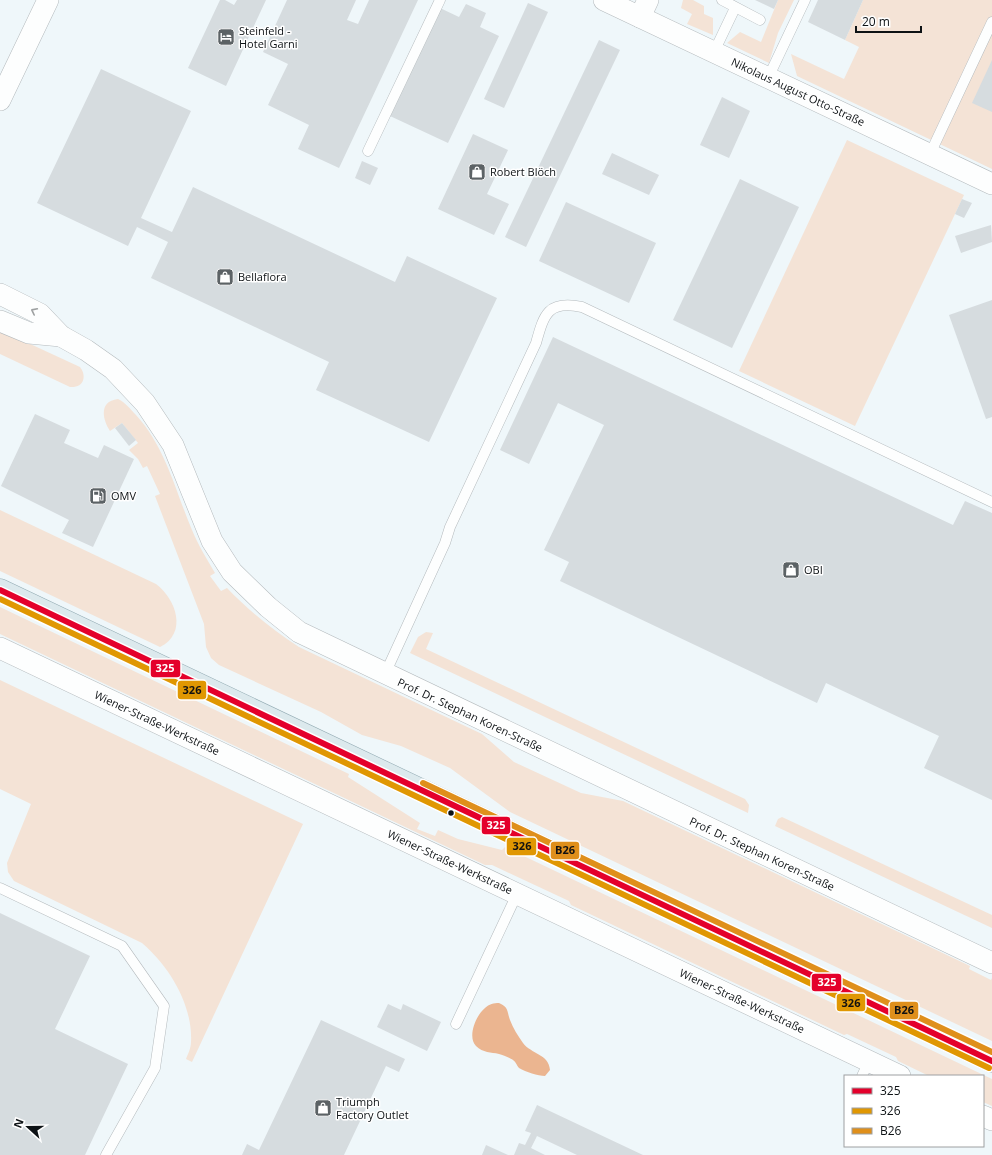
<svg xmlns="http://www.w3.org/2000/svg" width="992" height="1155" font-family="'Open Sans',sans-serif">
  <style>
    .green { fill: #f4e3d6 }
    .water { fill: #ebb590 }
    .building { fill: #d6dcdf }
    .lines { fill: none; stroke-linecap: round; stroke-linejoin: round }
    .service-casing { stroke: #b4babd; stroke-width: 11 }
    .minor-casing { stroke: #b4babd; stroke-width: 22 }
    .primary-casing { stroke: #91a9b1; stroke-width: 23 }
    .service { stroke: #fdfefe; stroke-width: 10 }
    .minor { stroke: #fdfefe; stroke-width: 21 }
    .primary { stroke: #dce9ed; stroke-width: 22 }
    .bus-1-casing { stroke: #fff; stroke-width: 9 }
    .bus-2-casing { stroke: #fff; stroke-width: 9 }
    .bus-3-casing { stroke: #fff; stroke-width: 9 }
    .bus-1 { stroke: #e4002b; stroke-width: 6 }
    .bus-2 { stroke: #e09702; stroke-width: 6 }
    .bus-3 { stroke: #df8f1b; stroke-width: 6 }
    .oneway { stroke: #9da0a1 }
    .bus-dot { fill: #0d1215; stroke: #fff; stroke-width: 1.5 }
    .labels { text-anchor: middle; stroke-width: 3; stroke-linejoin: round; paint-order: stroke }
    .poi-label { font-size: 11px; fill: #0d1215; stroke: #fff; text-anchor: start }
    .street-label { font-size: 11px; fill: #0d1215; stroke: #fff }
    .line-badge { stroke: #fff; stroke-width: 1.5 }
    .badge-label { font-size: 11px; text-anchor: middle; font-weight: bold; fill: #fff }
    .pale-badge-label { font-size: 11px; text-anchor: middle; font-weight: bold; fill: #111 }
  </style>
  <rect width="100%" height="100%" fill="#eff7fa"/>
  <g class="green">
    <polygon points="683,0 693,0 704,6 704,14 713,18 713,35 687,24 692,14 681,8"/>
    <polygon points="778,0 794,0 778,33 769,63 727,43 740,32 761,42"/>
    <polygon points="863,0 992,0 992,169 797,76 791,54 844,79 859,47 845,40"/>
    <polygon points="847,140 964,195 855,426 739,371"/>
    <path d="M0,330L80,367C87,376 84,388 70,387L0,354Z"/>
    <path d="M118,399C126,403 130,409 136,415C166,448 175,490 192,530C198,545 207,559 215,573L210,576L221,591L227,588C249,611 272,629 299,647L482,734L514,762L581,793L623,801L970,966L969,969L991,980L992,978V1041L510,812L450,768L401,746L362,735L321,712L219,665L211,658L206,647L204,624L155,496L160,494L147,466L143,468L138,459L129,450L138,443L122,423L110,431C102,419 99,401 118,399Z"/>
    <path d="M0,510L156,584C176,599 188,633 160,647L0,571Z"/>
    <polygon points="0,607 349,774 348,777 420,823 417,829 435,836 438,830 458,839 502,850 505,847 992,1079 992,1106 983,1102 983,1076 929,1076 898,1061 896,1057 847,1034 844,1035 571,905 569,901 492,865 485,865 0,634"/>
    <polygon points="426,632 433,633 426,649 745,799 749,805 748,813 410,653 418,637"/>
    <path d="M0,680L303,824L192,1062L186,1059C188,1054 191,1048 191,1042C193,1005 169,966 142,943L14,881L8,872L7,863L31,804L0,789Z"/>
    <polygon points="782,817 992,915 992,928 775,826 778,819"/>
  </g>
  <path class="water" d="M499,1003C509,1007 507,1012 510,1020C513,1028 518,1036 523,1043C531,1054 549,1054 550,1070L545,1076C538,1076 526,1072 519,1068C517,1066 516,1062 513,1060C510,1058 503,1055 499,1054C491,1052 483,1053 476,1046C467,1037 476,1015 485,1008C489,1004 494,1003 499,1003Z"/>
  <g class="building">
    <polygon points="220,0 225,0 234,5 237,0 266,0 226,86 188,68"/>
    <polygon points="287,0 356,0 347,20 358,24 369,0 418,0 339,168 298,149 309,125 268,105 288,64 263,52"/>
    <polygon points="755,0 778,0 774,9"/>
    <polygon points="818,0 863,0 845,40 808,22"/>
    <polygon points="528,3 548,12 504,108 484,99"/>
    <polygon points="466,4 486,13 480,27 499,36 448,143 390,116 440,8 459,17"/>
    <polygon points="599,40 620,50 526,247 505,237"/>
    <polygon points="992,60 992,112 972,103"/>
    <polygon points="101,69 191,111 141,218 172,232 193,187 395,282 407,256 497,298 429,442 316,390 329,362 151,278 168,242 137,227 128,246 37,203"/>
    <polygon points="722,97 750,111 729,158 700,145"/>
    <polygon points="473,134 508,150 487,194 509,204 494,235 438,209"/>
    <polygon points="612,153 659,175 649,195 602,174"/>
    <polygon points="362,161 378,168 370,185 355,178"/>
    <polygon points="740,179 799,207 732,348 673,320"/>
    <polygon points="962,199 972,203 964,218 955,214"/>
    <polygon points="566,202 656,243 629,303 539,261"/>
    <polygon points="991,225 992,242 961,253 955,236"/>
    <polygon points="992,300 992,417 986,419 949,315"/>
    <polygon points="553,337 953,525 965,501 992,513 992,800 924,768 939,736 826,683 817,703 560,581 569,562 544,550 604,425 558,403 529,464 500,450"/>
    <polygon points="35,414 70,430 64,443 98,458 104,445 134,459 93,547 62,533 69,520 1,486"/>
    <polygon points="122,423 136,440 129,446 115,428"/>
    <polygon points="0,913 90,956 55,1029 128,1064 85,1155 0,1155"/>
    <polygon points="388,1004 401,1010 403,1004 441,1022 427,1051 377,1027"/>
    <polygon points="321,1020 405,1059 399,1072 386,1066 344,1155 242,1155 247,1144 259,1150"/>
    <polygon points="537,1105 643,1155 577,1155 537,1136 531,1148 545,1155 514,1155 519,1143 525,1145 531,1133 525,1131"/>
    <polygon points="486,1145 508,1155 482,1155"/>
  </g>
  <g class="lines">
    <defs>
      <g id="service">
        <polyline points="722,0 760,20"/>
        <polyline points="714,52 735,8"/>
        <polyline points="768,78 805,0"/>
        <polyline points="368,151 440,0"/>
        <polyline points="930,154 992,22"/>
        <path d="M385,674L445,543L450,527L536,343C544,314 548,300 582,307L992,502"/>
        <polyline points="0,888 122,946 164,1006 155,1068 106,1155"/>
        <polyline points="456,1024 517,894"/>
        <polyline points="862,1076 869,1061"/>
      </g>
      <g id="minor">
        <polyline points="604,0 992,184"/>
        <polyline points="640,17 648,0"/>
        <polyline points="0,100 48,0"/>
        <polyline points="0,294 40,314 61,336 86,350 113,369 145,403 173,445 212,541 232,572 268,607 299,632 992,963"/>
        <polyline points="0,321 29,333 61,336"/>
        <polyline points="0,648 900,1076"/>
        <polyline points="983,1116 992,1120"/>
      </g>
      <polyline id="primary" points="0,590 992,1061"/>
    </defs>
    <use href="#service" class="service-casing"/>
    <use href="#minor" class="minor-casing"/>
    <use href="#primary" class="primary-casing"/>
    <use href="#service" class="service"/>
    <use href="#minor" class="minor"/>
    <use href="#primary" class="primary"/>
    <defs>
      <polyline id="bus-1" points="0,590 992,1061"/>
      <polyline id="bus-2" points="0,599 989,1068"/>
      <polyline id="bus-3" points="423,783 992,1052"/>
    </defs>
    <use href="#bus-1" class="bus-1-casing"/>
    <use href="#bus-2" class="bus-2-casing"/>
    <use href="#bus-3" class="bus-3-casing"/>
    <use href="#bus-1" class="bus-1"/>
    <use href="#bus-2" class="bus-2"/>
    <use href="#bus-3" class="bus-3"/>
  </g>
  <defs><path id="oneway-chevron" d="M-2-3.5L2.5 0L-2 3.5" fill="none" stroke-width="1.6" stroke-linecap="round" stroke-linejoin="round"/></defs>
  <use class="oneway" href="#oneway-chevron" transform="translate(34 311) rotate(-153)"/>
  <defs>
    <symbol id="hotel-square" viewBox="-11 -11 22 22"><rect x="-9" y="-9" width="18" height="18" rx="4" fill="#5c6265" stroke="#fff"/><path d="M-6-4.5h1.5V1H6V5H4.5V3h-9V5H-6ZM-4 0a1.8 1.8 0 1 1 3.6 0ZM.5 0V-2.5h3Q6-2.5 6 0Z" fill="#fff"/></symbol>
    <symbol id="shop-square" viewBox="-11 -11 22 22"><rect x="-9" y="-9" width="18" height="18" rx="4" fill="#5c6265" stroke="#fff"/><path d="M-5-2.5h2.3a2.7 3.5 0 0 1 5.4 0H5L5.5 6h-11ZM-1.5-2.5h3a1.5 2.3 0 0 0-3 0Z" fill="#fff"/></symbol>
    <symbol id="fuel-square" viewBox="-11 -11 22 22"><rect x="-9" y="-9" width="18" height="18" rx="4" fill="#5c6265" stroke="#fff"/><path d="M-5.5-6h7V0h2V4h1.3V-2.5L3-4.5l.8-.8L6-3V5H2.5V1h-1V6h-7ZM-4.2-4.7v3.2H.2V-4.7Z" fill="#fff"/></symbol>
  </defs>
  <g fill-rule="evenodd">
    <use href="#hotel-square" x="216" y="27" width="20" height="20"/>
    <use href="#shop-square" x="467" y="162" width="20" height="20"/>
    <use href="#shop-square" x="215" y="267" width="20" height="20"/>
    <use href="#fuel-square" x="88" y="486" width="20" height="20"/>
    <use href="#shop-square" x="781" y="560" width="20" height="20"/>
    <use href="#shop-square" x="313" y="1098" width="20" height="20"/>
  </g>
  <circle class="bus-dot" cx="451" cy="813" r="3.5"/>
  <g class="labels">
    <g class="poi-label">
      <text x="239" y="35">Steinfeld -<tspan x="239" dy="13">Hotel Garni</tspan></text>
      <text x="490" y="176">Robert Blöch</text>
      <text x="238" y="281">Bellaflora</text>
      <text x="111" y="500">OMV</text>
      <text x="804" y="574">OBI</text>
      <text x="336" y="1106">Triumph<tspan x="336" dy="13">Factory Outlet</tspan></text>
    </g>
    <g class="street-label">
      <text transform="translate(798 92) rotate(25)" y="4">Nikolaus August Otto-Straße</text>
      <text transform="translate(470 715) rotate(25)" y="4">Prof. Dr. Stephan Koren-Straße</text>
      <text transform="translate(157 723) rotate(25)" y="4">Wiener-Straße-Werkstraße</text>
      <text transform="translate(762 854) rotate(25)" y="4">Prof. Dr. Stephan Koren-Straße</text>
      <text transform="translate(450 862) rotate(25)" y="4">Wiener-Straße-Werkstraße</text>
      <text transform="translate(742 1001) rotate(25)" y="4">Wiener-Straße-Werkstraße</text>
    </g>
  </g>
  <g class="line-badge">
    <rect x="150" y="659" width="31" height="19" rx="4" fill="#e4002b"/>
    <rect x="177" y="680" width="30" height="20" rx="4" fill="#e09702"/>
    <rect x="481" y="816" width="30" height="19" rx="4" fill="#e4002b"/>
    <rect x="506" y="837" width="31" height="19" rx="4" fill="#e09702"/>
    <rect x="550" y="841" width="30" height="19" rx="4" fill="#df8f1b"/>
    <rect x="811" y="973" width="31" height="19" rx="4" fill="#e4002b"/>
    <rect x="836" y="993" width="30" height="19" rx="4" fill="#e09702"/>
    <rect x="889" y="1001" width="30" height="19" rx="4" fill="#df8f1b"/>
  </g>
  <g class="badge-label">
    <text x="165" y="672">325</text>
    <text x="496" y="829">325</text>
    <text x="827" y="986">325</text>
  </g>
  <g class="pale-badge-label">
    <text x="192" y="694">326</text>
    <text x="522" y="850">326</text>
    <text x="565" y="854">B26</text>
    <text x="851" y="1007">326</text>
    <text x="904" y="1014">B26</text>
  </g>
  <rect x="844" y="1075" width="140" height="72" fill="#ffffff" stroke="#9ea0a1"/>
  <rect x="852" y="1088" width="20" height="6" fill="#e4002b" stroke="#9ea0a1"/>
  <text x="880" y="1095" font-size="12" fill="#0d1215">325</text>
  <rect x="852" y="1108" width="20" height="6" fill="#e09702" stroke="#9ea0a1"/>
  <text x="880" y="1115" font-size="12" fill="#0d1215">326</text>
  <rect x="852" y="1128" width="20" height="6" fill="#df8f1b" stroke="#9ea0a1"/>
  <text x="880" y="1135" font-size="12" fill="#0d1215">B26</text>
  <g transform="translate(28 1127) rotate(291)" stroke="#ffffff" stroke-width="3" paint-order="stroke">
  <path d="M0-3L7 15L0 10L-7 15Z" fill="#0d1215"/>
  <text y="-6" font-size="11" font-weight="bold" text-anchor="middle" fill="#0d1215">N</text>
  </g>
  <path d="M856 26v6h65v-6" fill="none" stroke="#0d1215" stroke-width="2"/>
  <text x="862" y="26" font-size="12" fill="#0d1215" stroke="#ffffff" stroke-width="3" paint-order="stroke">20 m</text>
</svg>
